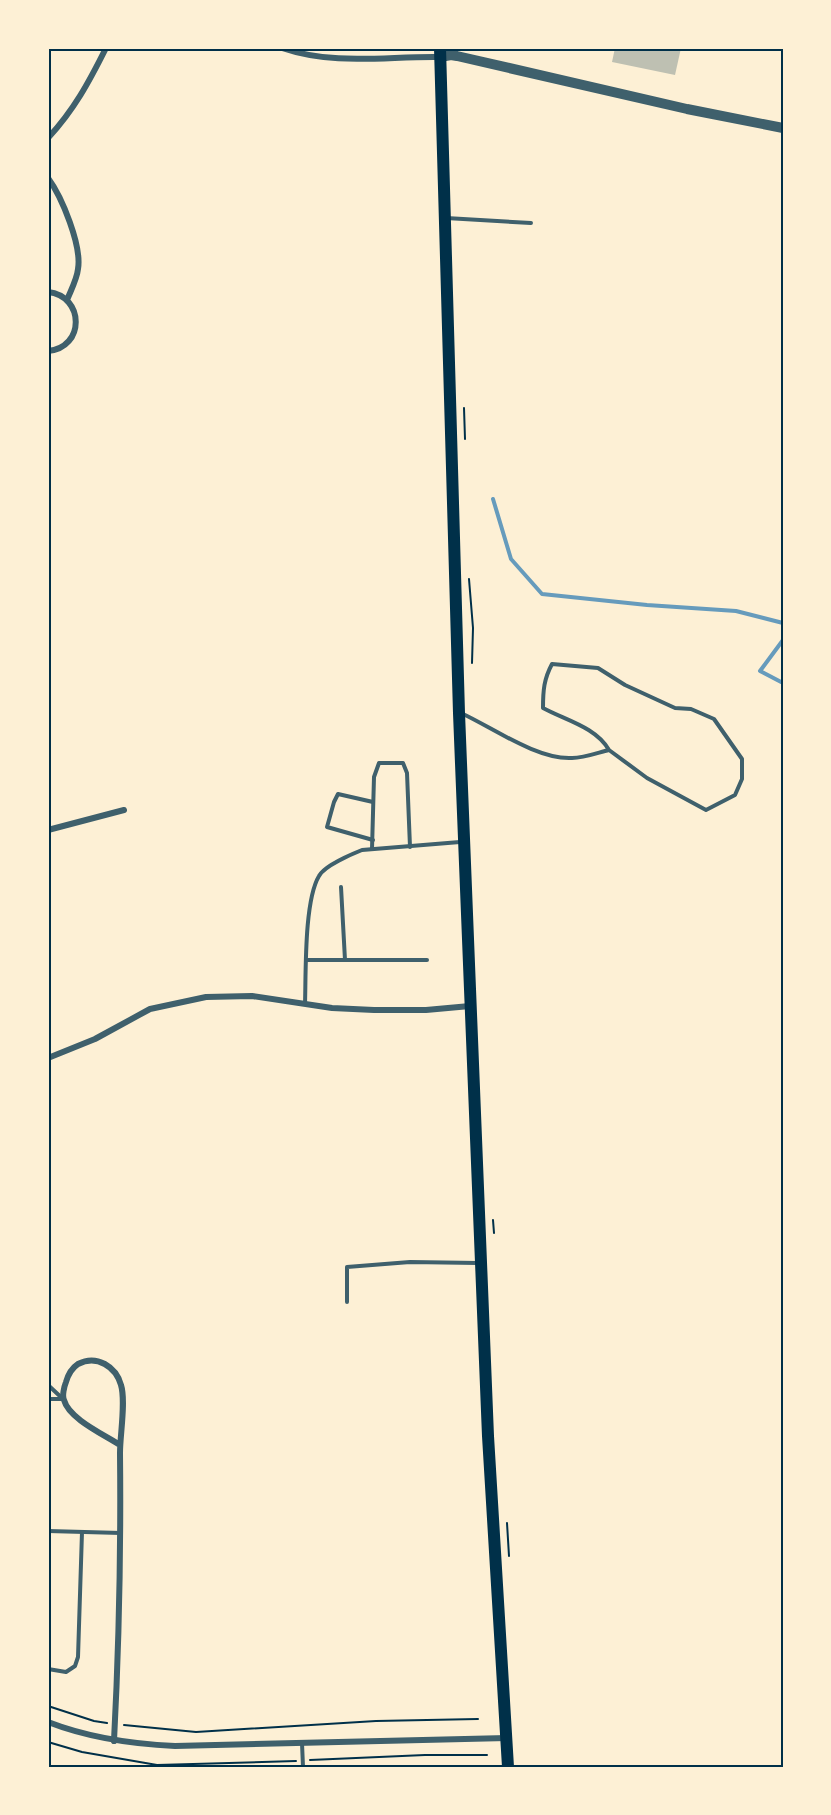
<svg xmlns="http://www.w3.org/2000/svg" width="831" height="1815" font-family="Lato,sans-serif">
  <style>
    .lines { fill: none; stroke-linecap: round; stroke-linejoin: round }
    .stream { stroke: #669bbc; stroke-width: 4 }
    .building { fill: #bec0b2 }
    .path { stroke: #003049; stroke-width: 2 }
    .service { stroke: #3f606c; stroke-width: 4 }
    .minor { stroke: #3f606c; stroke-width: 6 }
    .tertiary { stroke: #3f606c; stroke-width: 10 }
    .primary { stroke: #003049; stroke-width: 12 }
    .neatline { fill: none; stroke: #003049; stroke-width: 2 }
  </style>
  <rect width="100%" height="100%" fill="#fdf0d5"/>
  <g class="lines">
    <g class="stream">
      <polyline points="493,499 511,559 542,594 647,605 736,611 783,623"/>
      <polyline points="783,640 760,671 783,683"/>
    </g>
  </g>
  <polygon class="building" points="615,48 681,48 675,75 612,62"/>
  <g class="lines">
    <g class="path">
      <polyline points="464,408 465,439"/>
      <polyline points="469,579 473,628 472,663"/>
      <polyline points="493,1220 494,1233"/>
      <polyline points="507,1523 509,1556"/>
      <polyline points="48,1706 94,1721 107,1723"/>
      <polyline points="124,1725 196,1732 376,1721 478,1719"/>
      <polyline points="48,1742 82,1752 157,1765 296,1761"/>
      <polyline points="310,1760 425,1755 487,1755"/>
    </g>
    <g class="service">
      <polyline points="446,218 531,223"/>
      <path d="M463,714C493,728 538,760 572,758C584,758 597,753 609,750L647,778L706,810L735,795L742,779V759L714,719L691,709L675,708L625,685L598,668L552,664C544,679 543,690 543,708C565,720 596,727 609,750"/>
      <polyline points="373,840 327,827 334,802 338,794 373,802"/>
      <polyline points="372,849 374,777 379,763 403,763 407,773 410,847"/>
      <polyline points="341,887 345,960"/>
      <polyline points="306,960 427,960"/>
      <path d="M305,1004C306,974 304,901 319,876C324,866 352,854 362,850L460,842"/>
      <polyline points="347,1302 347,1267 410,1262 478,1263"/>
      <polyline points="48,1385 63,1399"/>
      <polyline points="48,1399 62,1399"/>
      <polyline points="48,1531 121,1533"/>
      <polyline points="48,1669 66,1672 75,1666 78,1657 82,1532"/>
      <polyline points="302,1743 303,1767"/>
    </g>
    <g class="minor">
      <path d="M282,48C335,66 386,56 440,57"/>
      <path d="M48,138C74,110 89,82 106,48"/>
      <path d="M48,178C62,197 82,246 78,269C77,279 71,290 67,300"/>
      <path d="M48,292C85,296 85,348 48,351"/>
      <polyline points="48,830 124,810"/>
      <polyline points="48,1058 95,1039 150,1009 206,997 252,996 332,1008 374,1010 426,1010 470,1006"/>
      <path d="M48,1722C89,1738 131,1744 175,1746L507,1738"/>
      <path d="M114,1741C119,1645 121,1549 120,1453C120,1435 126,1401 121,1385C116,1367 97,1354 78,1364C72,1368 68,1375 66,1382C64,1387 62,1396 64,1400C69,1419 105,1435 120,1445"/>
    </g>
    <polyline class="tertiary" points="440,57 451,55 457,56 687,109 783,128"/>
    <polyline class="primary" points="440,48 459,713 470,989 488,1436 508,1767"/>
  </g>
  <rect width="831" height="1815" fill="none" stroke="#fdf0d5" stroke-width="99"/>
  <rect x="50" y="50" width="732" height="1716" class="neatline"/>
</svg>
